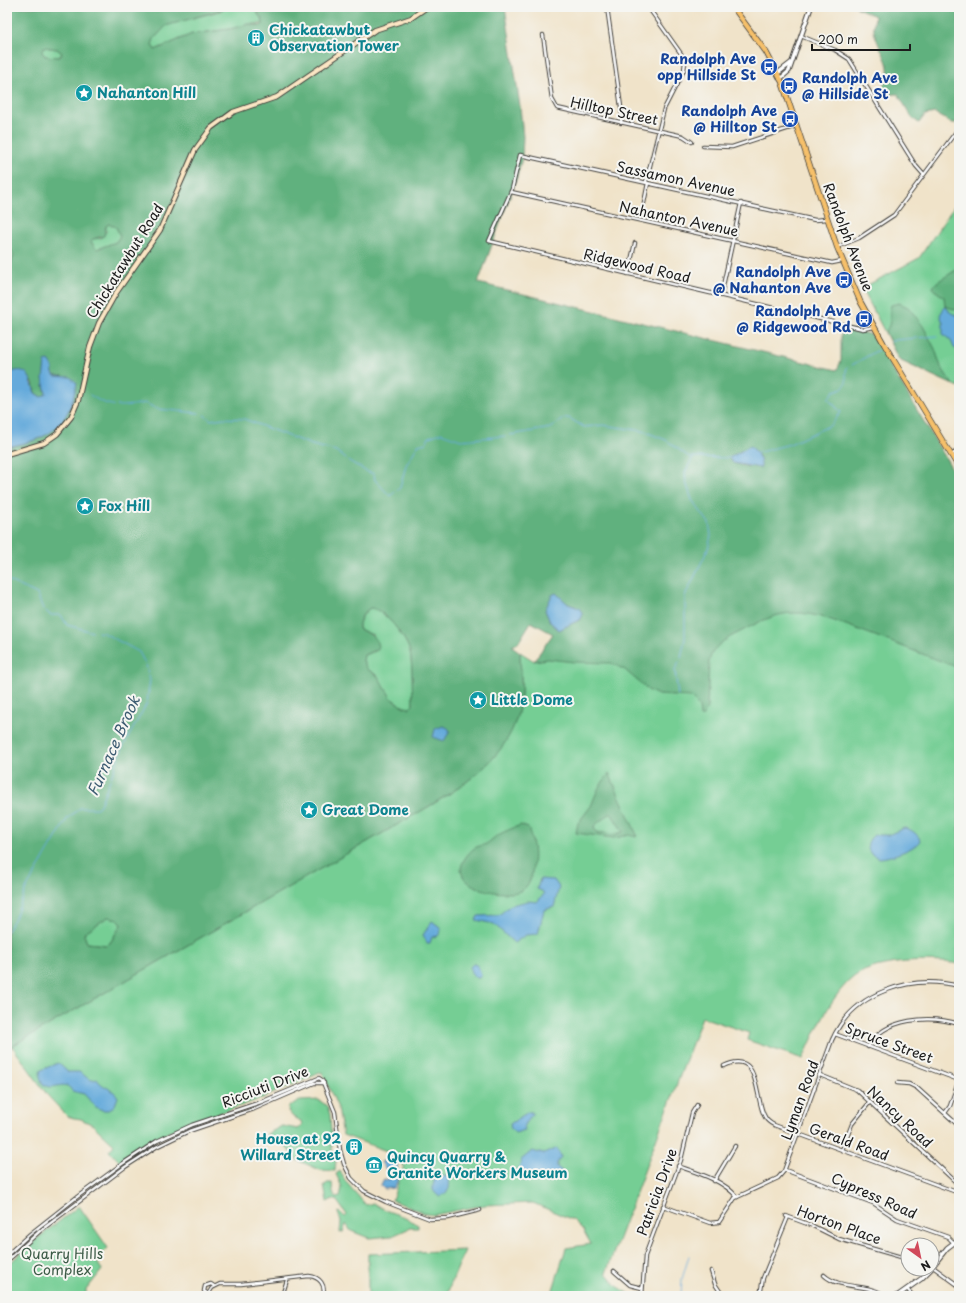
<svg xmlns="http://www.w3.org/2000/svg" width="966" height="1303" font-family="'Playpen Sans',sans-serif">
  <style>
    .green { fill: #75ce94; stroke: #487558 }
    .forest { fill: #60b17e; stroke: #3e664d; fill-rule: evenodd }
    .water { fill: #65aadb; stroke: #40637c }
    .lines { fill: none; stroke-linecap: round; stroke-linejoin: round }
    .stream { stroke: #65aadb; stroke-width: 1 }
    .minor-casing { stroke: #3c3a36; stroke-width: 4.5 }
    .tertiary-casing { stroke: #3c3a36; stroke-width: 5.5 }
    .secondary-casing { stroke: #3c3a36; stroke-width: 6 }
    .primary-casing { stroke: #3c3a36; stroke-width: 6 }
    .minor { stroke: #fff; stroke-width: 2.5 }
    .tertiary { stroke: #fff; stroke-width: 3.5 }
    .secondary { stroke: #fbe6c4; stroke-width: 4 }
    .primary { stroke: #f6c06b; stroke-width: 4.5 }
    .labels { text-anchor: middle; stroke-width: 4; stroke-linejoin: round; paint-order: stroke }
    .culture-label { font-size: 14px; font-weight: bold; fill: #0d838f; stroke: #f6f6f2; text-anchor: start }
    .transit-label { font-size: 14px; font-weight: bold; fill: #164399; stroke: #f6f6f2; text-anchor: end }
    .street-label { font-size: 14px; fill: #1c1c1c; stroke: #f6f6f2 }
    .park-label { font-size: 14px; fill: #3b5a46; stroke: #f6f6f2 }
    .water-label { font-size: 15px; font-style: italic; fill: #3d5c72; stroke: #f6f6f2 }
  </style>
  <rect width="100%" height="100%" fill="#f6f6f2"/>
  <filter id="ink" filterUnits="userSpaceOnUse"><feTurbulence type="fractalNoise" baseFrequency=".025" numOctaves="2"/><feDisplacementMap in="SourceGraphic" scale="8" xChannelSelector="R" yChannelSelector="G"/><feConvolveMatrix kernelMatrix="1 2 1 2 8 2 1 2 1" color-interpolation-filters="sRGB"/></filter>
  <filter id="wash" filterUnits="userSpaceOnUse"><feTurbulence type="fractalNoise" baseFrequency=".012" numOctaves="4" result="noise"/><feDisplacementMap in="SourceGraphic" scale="16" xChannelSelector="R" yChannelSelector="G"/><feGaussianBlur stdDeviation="0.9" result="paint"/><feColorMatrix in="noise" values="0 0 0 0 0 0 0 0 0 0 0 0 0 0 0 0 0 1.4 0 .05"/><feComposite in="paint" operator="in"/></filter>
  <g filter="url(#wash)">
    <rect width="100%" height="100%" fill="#f0e3c9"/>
    <g class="green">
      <polygon points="226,7 257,7 257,13 262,18 263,24 249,24 230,29 192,34 155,50 152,45 154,39 166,25 220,11"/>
      <path d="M44,47L57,49L62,53C59,60 51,57 45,56L42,52Z"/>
      <polygon points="959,199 959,387 899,360 862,288 919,258"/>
      <polygon points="109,224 116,227 120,236 116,242 97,249 93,245 91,241 93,239 101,238 106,232 106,226"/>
      <polygon points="7,243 14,255 11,264 7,268"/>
      <path d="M959,538V964C931,959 878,960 855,976C832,993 814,1034 803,1059L747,1040L749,1033L702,1017L606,1273L617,1286L633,1296H551L566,1248L591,1244L583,1230L573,1220L533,1203L485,1205L434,1215L426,1214L392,1200L404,1166L395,1154L343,1135L338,1108L322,1072L260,1099L177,1128L152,1141L120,1162L109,1151L114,1145L93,1125L81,1119L68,1117L48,1096L12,1046L428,807C469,783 512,753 520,703C523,686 520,669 520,652L534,661L553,634Z"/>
      <path d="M370,608C384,608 407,639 410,652C413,669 412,687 413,705L410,708L404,707L392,699L377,675L367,669L363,661L364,655L376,651L373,635L359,629C358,620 364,613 370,608Z"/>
      <polygon points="108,917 118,919 121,925 110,943 106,945 87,943 84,935 85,932"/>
      <polygon points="319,1100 327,1106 330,1115 332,1149 336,1160 335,1171 320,1170 295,1159 282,1141 269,1143 266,1141 267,1134 282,1126 298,1129 302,1126 301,1121 293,1117 288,1111 289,1106 300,1101"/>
      <path d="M340,1171L346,1182L366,1205L373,1203C383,1210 393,1213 405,1217C410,1219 413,1223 418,1225V1228H410L392,1236L369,1238L351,1231L346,1224L343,1232L340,1233L341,1221L338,1213L340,1212L345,1217L347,1215L337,1201L333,1199L327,1202L324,1186L327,1183H332L333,1192L336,1198L340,1197L342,1187L336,1174Z"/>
      <polygon points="79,1206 108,1248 96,1260 102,1270 86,1290 86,1296 7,1296 7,1266 30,1244"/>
      <polygon points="465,1250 446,1296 368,1296 368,1254"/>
    </g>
    <g class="forest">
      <path d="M7,7H226L220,10L166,26L154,39L152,45L155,50L192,34L230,29L249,24L261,26L263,24L262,18L259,16L257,7H505L520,106L523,137L522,158L517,177L478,283L837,370L841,361V327L872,335L959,480V668C927,656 894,643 862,631C843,624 814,612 794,613C775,613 757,623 740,632C726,639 712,646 709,662L707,709L703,716L700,717L699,706L690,697L658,695L648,690L625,670L611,663L574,662L548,659L534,661L553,634L531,622L518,643L512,646L520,652C520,669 523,686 520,703C512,755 469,782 428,807L12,1046L7,1053V447C41,441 61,433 74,399L64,376H55L53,373L44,385L46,394L41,397L35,393L33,382L11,372L7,374V268L11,264L14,255L7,243ZM44,47L57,49L62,53L61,56L58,57L45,56L42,52ZM109,224L116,227L120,236L116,242L97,249L93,245L91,241L93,239L104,236L106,226ZM748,447L757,453L761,461L749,467L733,463L732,456ZM564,601L570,605L575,606L581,619L559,630L550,622L545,610ZM370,608C384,608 407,639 410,652C413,669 412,687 413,705L410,708L404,707L392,699L377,675L367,669L363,661L364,655L378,649C378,636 369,634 359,629C358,620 363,613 370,608ZM108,917L118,919L121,925L110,943L106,945L87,943L84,935L85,932Z"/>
      <path d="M856,7H959V123H951L935,113L925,115L919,123L912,118L898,94L881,95L880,90C898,68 882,57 875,35C873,29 874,22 875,16Z"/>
      <polygon points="959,268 959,311 945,306 944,297 934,290 933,287 937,282"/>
      <path d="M899,303L908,307L923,326L935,349L941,367L953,385L899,360L885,332C894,321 887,316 891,305Z"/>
      <path d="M609,773L637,835L636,837L629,835L614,838L576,833L578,823L591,806L598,789ZM611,813L623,832L615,834L597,832L594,828L595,825Z"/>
      <path d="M521,825L528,828C533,840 535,853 533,866C532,875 530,885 522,890C517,893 512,893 507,893C481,893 442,879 472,850C476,846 481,846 486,844C490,842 494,837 498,835C505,831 513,828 521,825Z"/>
    </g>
    <g class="water">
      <polygon points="945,306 951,313 959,316 959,350 954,348 951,341 943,334 943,323 940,315"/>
      <path d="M49,361L52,365L53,373L55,376L70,377L77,383C68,428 50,439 7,447V374C28,364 30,377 35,393L41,397L46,394L43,379L45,362Z"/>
      <path d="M750,446C756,450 762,460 761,467L760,468L733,463L729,458Z"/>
      <polygon points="556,593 568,604 579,608 583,614 581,619 559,630 550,622 545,610 552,595"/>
      <polygon points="443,726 448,728 450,731 444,741 433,737 435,729"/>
      <path d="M904,828C910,828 919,835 920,840C917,849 888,858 879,858C876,857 873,855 870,853C866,846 867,841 874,835H888Z"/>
      <polygon points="540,879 554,880 559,887 554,907 544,910 538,934 526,935 514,943 494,924 476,920 478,916 499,915 511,905 528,901 537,902 544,894 542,891 537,889"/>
      <polygon points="432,921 440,927 441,931 438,936 432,937 430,943 427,943 423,935"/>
      <path d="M473,964C478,964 480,970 481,975L479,978H476L471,973L470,967Z"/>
      <path d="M58,1063L68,1072H79C86,1075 89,1083 97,1079C102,1088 112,1087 118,1097L115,1105L109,1110H102L96,1107L84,1094L72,1091C67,1081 58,1087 50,1087C41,1087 38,1077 41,1070Z"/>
      <polygon points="528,1112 532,1112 532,1114 524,1125 525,1130 515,1133 511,1129 510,1124"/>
      <polygon points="557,1148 561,1157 557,1163 557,1167 562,1171 563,1176 556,1176 547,1183 539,1175 525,1181 522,1180 517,1170 520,1166 521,1160 532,1151 544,1154"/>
      <polygon points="393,1157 397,1159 398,1180 394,1188 384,1189 381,1186 384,1179 389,1180 387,1171 381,1162"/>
      <path d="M445,1176L449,1178C450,1190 450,1190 440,1197C431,1191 432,1188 435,1178Z"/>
    </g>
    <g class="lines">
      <g class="stream">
        <polyline points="890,342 895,340 937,336"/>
        <polyline points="852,365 878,350"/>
        <path d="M90,395C110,409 123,407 145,403L157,409L199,413"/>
        <polyline points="204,415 211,420 223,418 244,419 312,445 336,451 346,459"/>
        <polyline points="510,435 551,428 564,418 569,418 584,427 603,425 643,431 666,440 689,457 730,458"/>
        <path d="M756,453L790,444L831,425L841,412L828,399L834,391C853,386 843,379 847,367"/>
        <path d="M349,461C358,466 363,471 374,474L375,480L390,496L400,488L406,465L418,445L426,443L429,437L441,433L461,440L505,436"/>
        <polyline points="7,580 37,594 43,609"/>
        <polyline points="46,611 50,615 61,615 67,625 93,632"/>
        <polyline points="681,658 685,639 685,596 708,549 711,535 709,523 692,500 686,482 685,473 693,457"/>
        <polyline points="678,696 675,670 679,662"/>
        <polyline points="7,931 15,918 26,889 67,819 80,808 97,808 100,805 123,747 147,703 150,680 146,665 139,652 104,633 98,632"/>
        <polyline points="681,1296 682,1279 689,1256"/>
      </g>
    </g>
  </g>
  <g filter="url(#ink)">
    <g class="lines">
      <defs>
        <g id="minor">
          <polyline points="607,7 622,114 621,123"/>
          <polyline points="543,35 552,99 557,108 683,136 692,142"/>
          <polyline points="801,36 835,50 849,59 916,166 923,174"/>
          <polyline points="703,146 732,147 796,126"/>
          <polyline points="646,182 664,109 684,70 685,62 682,55 648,7"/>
          <polyline points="511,192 832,263 842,261"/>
          <polyline points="644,203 648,183"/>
          <polyline points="827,219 815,220 520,155 512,189 489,241 863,329 874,327"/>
          <polyline points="837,247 859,238 894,215 958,129"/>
          <polyline points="628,274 635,243"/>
          <polyline points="721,295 741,203"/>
          <polyline points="951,455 959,450"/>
          <polyline points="953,457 959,454"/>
          <polyline points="835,1034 959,1080 950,1106 945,1113"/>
          <path d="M868,1047C884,1017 931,1015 959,1024"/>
          <path d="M724,1066C762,1048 754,1100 765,1117C767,1121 770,1123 774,1125L959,1193"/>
          <polyline points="820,1075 857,1090 959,1185"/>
          <polyline points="897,1083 909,1084 917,1088 959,1126"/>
          <polyline points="842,1150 852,1124 870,1102"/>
          <path d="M678,1166C698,1173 723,1180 737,1197"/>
          <polyline points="785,1170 873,1203 897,1219 948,1237 953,1242"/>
          <polyline points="714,1181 735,1146"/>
          <path d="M663,1206L710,1223L719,1222L735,1198L778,1178L784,1171L832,1040C853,992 911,974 959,986"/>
          <polyline points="786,1216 813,1226 839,1239 908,1259"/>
          <polyline points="7,1255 30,1234 77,1197 122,1164 157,1141 192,1125 261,1102 319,1078 322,1080 335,1112 340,1150 344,1164 351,1178 364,1191 386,1202 430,1219 448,1218 480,1210"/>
          <polyline points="7,1261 40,1231 125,1167 156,1147 189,1131 254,1109 314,1083 324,1083"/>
          <polyline points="933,1267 959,1286"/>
          <polyline points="614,1271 630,1285 642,1288"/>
          <polyline points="711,1271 715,1284 723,1296"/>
          <path d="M824,1275C840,1290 868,1283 886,1296"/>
          <polyline points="907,1289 913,1296"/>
          <polyline points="208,1294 204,1291 205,1286 211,1284 214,1286"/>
          <path d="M207,1296L212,1288L220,1284H241L309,1276C320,1277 326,1285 323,1296"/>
          <polyline points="282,1296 287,1280"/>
          <polyline points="642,1296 645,1256 681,1160 692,1113 697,1105"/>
          <polyline points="760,1296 763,1278 788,1217"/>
        </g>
        <g id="tertiary">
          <polyline points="778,73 791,63"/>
          <polyline points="780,79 789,71 811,7"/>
          <polyline points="932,1267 947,1248 959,1239"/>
          <polyline points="897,1296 921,1279 931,1269"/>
        </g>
        <polyline id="secondary" points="7,454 44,443 57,434 71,417 78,401 90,347 99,323 116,293 160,230 195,150 211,128 233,112 277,97 375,30 411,18 427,7"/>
        <polyline id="primary" points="733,7 766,52 782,82 837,247 860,301 884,344 959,468"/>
      </defs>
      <use href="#minor" class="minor-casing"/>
      <use href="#tertiary" class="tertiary-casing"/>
      <use href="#secondary" class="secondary-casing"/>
      <use href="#primary" class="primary-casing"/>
      <use href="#minor" class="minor"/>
      <use href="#tertiary" class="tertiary"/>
      <use href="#secondary" class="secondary"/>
      <use href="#primary" class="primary"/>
    </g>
  </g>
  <defs>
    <symbol id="building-disc" viewBox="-11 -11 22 22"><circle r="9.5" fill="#0f9aa8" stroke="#f6f6f2"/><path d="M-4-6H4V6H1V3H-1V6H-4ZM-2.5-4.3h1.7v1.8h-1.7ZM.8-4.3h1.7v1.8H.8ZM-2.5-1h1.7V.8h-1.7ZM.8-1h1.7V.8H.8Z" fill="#fff"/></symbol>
    <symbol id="bus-disc" viewBox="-11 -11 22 22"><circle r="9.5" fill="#1a4fb4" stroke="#f6f6f2"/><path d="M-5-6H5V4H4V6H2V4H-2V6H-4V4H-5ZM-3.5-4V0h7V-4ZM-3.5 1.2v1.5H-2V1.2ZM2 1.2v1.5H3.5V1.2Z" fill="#fff"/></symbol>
    <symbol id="sight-disc" viewBox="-11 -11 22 22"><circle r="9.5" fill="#0f9aa8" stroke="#f6f6f2"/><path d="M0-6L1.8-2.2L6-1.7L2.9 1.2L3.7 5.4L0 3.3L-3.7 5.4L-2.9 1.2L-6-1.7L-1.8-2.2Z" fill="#fff"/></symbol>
    <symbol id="museum-disc" viewBox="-11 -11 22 22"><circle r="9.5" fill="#0f9aa8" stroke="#f6f6f2"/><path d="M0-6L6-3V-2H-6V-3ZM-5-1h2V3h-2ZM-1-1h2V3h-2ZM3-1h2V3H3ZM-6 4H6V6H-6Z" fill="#fff"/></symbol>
  </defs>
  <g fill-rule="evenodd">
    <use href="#building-disc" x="246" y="28" width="20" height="20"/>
    <use href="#bus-disc" x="759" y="57" width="20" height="20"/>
    <use href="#bus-disc" x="779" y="76" width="20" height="20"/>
    <use href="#sight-disc" x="74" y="83" width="20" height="20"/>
    <use href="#bus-disc" x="780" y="109" width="20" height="20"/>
    <use href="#bus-disc" x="834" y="270" width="20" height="20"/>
    <use href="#bus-disc" x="854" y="309" width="20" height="20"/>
    <use href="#sight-disc" x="75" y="496" width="20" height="20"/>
    <use href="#sight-disc" x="468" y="690" width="20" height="20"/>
    <use href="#sight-disc" x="299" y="800" width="20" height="20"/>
    <use href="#building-disc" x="344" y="1137" width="20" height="20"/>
    <use href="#museum-disc" x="364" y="1155" width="20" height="20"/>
  </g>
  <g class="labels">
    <g class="culture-label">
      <text x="269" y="35">Chickatawbut<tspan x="269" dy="16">Observation Tower</tspan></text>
      <text x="97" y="98">Nahanton Hill</text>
      <text x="98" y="511">Fox Hill</text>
      <text x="491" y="705">Little Dome</text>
      <text x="322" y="815">Great Dome</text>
      <text x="341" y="1144" text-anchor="end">House at 92<tspan x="341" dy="16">Willard Street</tspan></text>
      <text x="387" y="1162">Quincy Quarry &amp;<tspan x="387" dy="16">Granite Workers Museum</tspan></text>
    </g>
    <g class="transit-label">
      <text x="756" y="64">Randolph Ave<tspan x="756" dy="16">opp Hillside St</tspan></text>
      <text x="802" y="83" text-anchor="start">Randolph Ave<tspan x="802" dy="16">@ Hillside St</tspan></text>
      <text x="777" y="116">Randolph Ave<tspan x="777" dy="16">@ Hilltop St</tspan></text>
      <text x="831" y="277">Randolph Ave<tspan x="831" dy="16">@ Nahanton Ave</tspan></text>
      <text x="851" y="316">Randolph Ave<tspan x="851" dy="16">@ Ridgewood Rd</tspan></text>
    </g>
    <g class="street-label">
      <text transform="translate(614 111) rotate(12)" y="5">Hilltop Street</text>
      <text transform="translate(676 179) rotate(12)" y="5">Sassamon Avenue</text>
      <text transform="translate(679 219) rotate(12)" y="5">Nahanton Avenue</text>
      <text transform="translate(848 237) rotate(69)" y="5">Randolph Avenue</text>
      <text transform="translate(125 261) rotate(-58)" y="5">Chickatawbut Road</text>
      <text transform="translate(637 266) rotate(13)" y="5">Ridgewood Road</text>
      <text transform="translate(889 1043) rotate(20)" y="5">Spruce Street</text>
      <text transform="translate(265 1087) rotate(-21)" y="5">Ricciuti Drive</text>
      <text transform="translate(800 1100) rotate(-70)" y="5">Lyman Road</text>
      <text transform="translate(900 1117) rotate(43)" y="5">Nancy Road</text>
      <text transform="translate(849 1142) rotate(20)" y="5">Gerald Road</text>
      <text transform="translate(657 1192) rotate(-70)" y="5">Patricia Drive</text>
      <text transform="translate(874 1196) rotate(24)" y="5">Cypress Road</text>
      <text transform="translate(839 1225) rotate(20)" y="5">Horton Place</text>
    </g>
    <g class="park-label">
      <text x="62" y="1259">Quarry Hills<tspan x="62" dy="16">Complex</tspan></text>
    </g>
    <g class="water-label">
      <text transform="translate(114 746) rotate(-66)" y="5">Furnace Brook</text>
    </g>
  </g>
  <rect width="966" height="1303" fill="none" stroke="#f6f6f2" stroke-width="24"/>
  <g transform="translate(920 1257) rotate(147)"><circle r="19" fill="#f6f6f2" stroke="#9f9f9c"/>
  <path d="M0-3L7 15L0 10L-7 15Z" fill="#d1495b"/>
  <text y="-6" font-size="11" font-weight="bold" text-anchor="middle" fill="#1c1c1c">N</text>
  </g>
  <path d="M812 44v6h98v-6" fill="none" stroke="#1c1c1c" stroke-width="2"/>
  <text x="818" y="44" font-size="12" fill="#1c1c1c" stroke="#f6f6f2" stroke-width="3" paint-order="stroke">200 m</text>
</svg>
